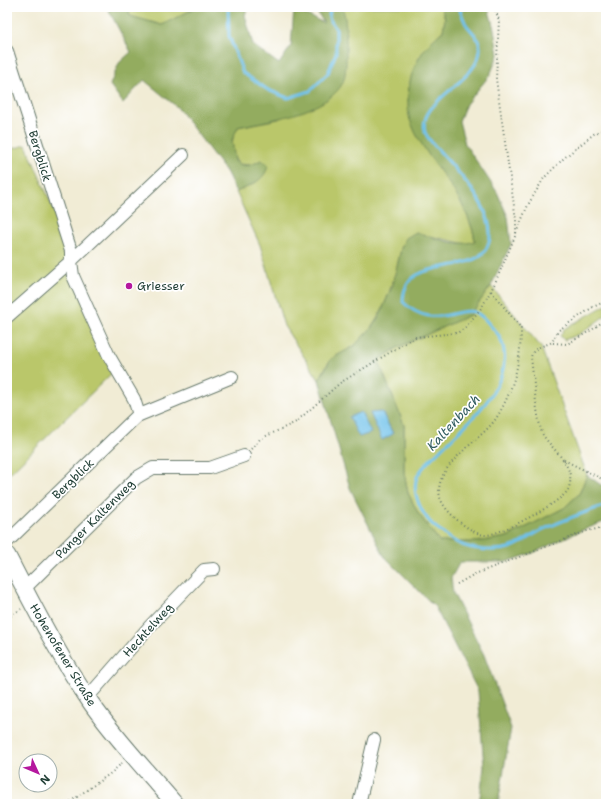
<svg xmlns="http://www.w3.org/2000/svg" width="613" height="811" font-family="'Shantell Sans',sans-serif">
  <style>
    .green { fill: #bac76a; stroke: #6c824f }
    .forest { fill: #93ac5e; stroke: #597449; fill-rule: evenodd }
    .water { fill: #6ec1ea; stroke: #467f8f }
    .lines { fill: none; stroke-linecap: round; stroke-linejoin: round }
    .stream { stroke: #6ec1ea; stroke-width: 3 }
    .minor-casing { stroke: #687a6c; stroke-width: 14 }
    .major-casing { stroke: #687a6c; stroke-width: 18 }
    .path { stroke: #687a6c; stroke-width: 2; stroke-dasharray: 1 3; stroke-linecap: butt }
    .minor { stroke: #fff; stroke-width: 12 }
    .major { stroke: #fff; stroke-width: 16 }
    .poi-dot { fill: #b5179e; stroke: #fff; stroke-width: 1.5 }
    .labels { text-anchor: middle; stroke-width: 3.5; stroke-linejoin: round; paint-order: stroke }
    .street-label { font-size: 12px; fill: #1f3d34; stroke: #fff }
    .poi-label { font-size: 12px; fill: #1f3d34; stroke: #fff; text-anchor: start }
    .water-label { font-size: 13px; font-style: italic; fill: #335e62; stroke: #fff }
  </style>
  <rect width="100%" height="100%" fill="#fff"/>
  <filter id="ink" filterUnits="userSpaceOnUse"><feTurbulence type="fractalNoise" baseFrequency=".025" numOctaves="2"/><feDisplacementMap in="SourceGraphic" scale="8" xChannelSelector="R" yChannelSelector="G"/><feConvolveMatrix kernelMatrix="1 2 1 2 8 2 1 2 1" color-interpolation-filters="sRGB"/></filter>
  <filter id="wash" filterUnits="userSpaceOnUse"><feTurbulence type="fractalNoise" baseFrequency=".012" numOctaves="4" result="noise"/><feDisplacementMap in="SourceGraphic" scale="16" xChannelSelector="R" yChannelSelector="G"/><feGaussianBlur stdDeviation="0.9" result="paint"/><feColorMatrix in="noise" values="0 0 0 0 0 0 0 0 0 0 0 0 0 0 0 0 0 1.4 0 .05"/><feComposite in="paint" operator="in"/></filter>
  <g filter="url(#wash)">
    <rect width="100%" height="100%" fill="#f1ecd5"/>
    <g class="green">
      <polygon points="128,7 197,7 162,25 130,16"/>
      <path d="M342,7H441L445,18L443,31C432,39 426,50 419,62C383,121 446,164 467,215C470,223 474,231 475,241L466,244L430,236L402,245C393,283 385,318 356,345C349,351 339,353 332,359C326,363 323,374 319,380L284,326L260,245L236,192L252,185L261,160L252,165L239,164C229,155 231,137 238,127L279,119L347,34Z"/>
      <polygon points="26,145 71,250 73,276 116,369 7,476 7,150"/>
      <polygon points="491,286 541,347 587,475 579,494 564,508 507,537 476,542 440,542 418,513 408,493 404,472 404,425 378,360 399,347 470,315"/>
      <polygon points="606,305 606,315 580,334 564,340 560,336 564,329"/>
    </g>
    <g class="forest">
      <path d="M107,7H128L130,16L162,25L197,7H248L245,15L253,45L279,64L291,46L294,9L324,23L314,7H342C347,19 346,36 346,50C346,60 347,77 341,86C322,114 268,120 238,127L232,140L235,161C244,169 252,165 261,160L268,164C267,180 248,187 236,192L227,173L177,107L144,80L123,103L110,85L119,63L131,52Z"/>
      <path d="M441,7H488L494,29L498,55L490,75L466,104L459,121L465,144L497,192L508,217L511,244L491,286L470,315L399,347L378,360L404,425V472L408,493L418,513L440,542H476L507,537L564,508L579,494L587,475L601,485L606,486V521L573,534L533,553L506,562H460L451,578L453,593L484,655L511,728L498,804H479L484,767L478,691L435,607L384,556L350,488L319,380L331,359L354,346L372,327L380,315L393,284L402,245L406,238L416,232C434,237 457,248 475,241C474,231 470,223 467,215C453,181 422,155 410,120C407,111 408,96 409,87C412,64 425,45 443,31L445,18ZM382,412L393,433L383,440L370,413Z"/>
    </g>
    <g class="water">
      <polygon points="361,412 371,433 359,437 349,417"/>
      <polygon points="382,412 393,434 382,440 370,413"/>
    </g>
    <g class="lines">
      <g class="stream">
        <polyline points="228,7 229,36 243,73 268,90 288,98 310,91 328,73 336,53 336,29 329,18 330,7"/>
        <path d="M459,7C461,12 463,19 466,24C471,32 479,36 480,47C482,81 416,100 425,132C428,140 437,148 442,154C460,174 497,212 489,242C479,281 403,250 403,302C419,318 435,319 456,313C462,312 468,310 474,312C480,314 486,320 490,325C494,330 499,334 501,340C518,381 470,421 443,447C435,455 422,466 417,477C411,493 422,515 434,526C440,530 445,535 451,539C466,550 494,553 512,547C523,543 533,534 544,529C564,520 585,512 606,505"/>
      </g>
    </g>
  </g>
  <g filter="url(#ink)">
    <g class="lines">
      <defs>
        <g id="minor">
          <polyline points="7,51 71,251 71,261 7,317"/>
          <polyline points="139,415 134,399 109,356 73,276 71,261 183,155"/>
          <polyline points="7,542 137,416 232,377"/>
          <polyline points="24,589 136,478 153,468 210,468 244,456"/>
          <polyline points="87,698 150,626 204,570 214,569"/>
          <polyline points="359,804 374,740"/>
        </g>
        <path id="major" d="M7,555C33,605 59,657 91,703C116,739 147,771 175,804"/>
      </defs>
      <use href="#minor" class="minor-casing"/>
      <use href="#major" class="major-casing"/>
      <g class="path">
        <polyline points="516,233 528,205 544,178 564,158 595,133 606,129"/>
        <path d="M491,291L521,328C521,360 514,389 497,417C482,441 432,465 440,497C443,511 470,533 484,535C497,537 562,502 568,490C578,467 553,451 543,435C537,424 533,373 531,357C534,346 543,347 552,342L559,330L593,307L606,301"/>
        <polyline points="553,343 567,344 593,329 606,319"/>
        <polyline points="251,449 260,439 296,422 340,383 415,337 457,333 465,328 482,307 495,283 516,234 516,220 496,79 499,20 494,7"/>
        <polyline points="564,460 606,481"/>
        <polyline points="457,584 475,574 587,531 606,527"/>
        <polyline points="7,618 21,609"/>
        <polyline points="67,804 111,773 122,763"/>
      </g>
      <use href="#minor" class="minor"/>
      <use href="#major" class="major"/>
    </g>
  </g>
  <circle class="poi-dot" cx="129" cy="286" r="4"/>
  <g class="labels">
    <g class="street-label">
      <text transform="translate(40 156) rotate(73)" y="4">Bergblick</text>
      <text transform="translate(73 479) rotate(-44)" y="4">Bergblick</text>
      <text transform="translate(95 519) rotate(-45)" y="4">Panger Kaltenweg</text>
      <text transform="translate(148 630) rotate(-48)" y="4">Hechtelweg</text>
      <text transform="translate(63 655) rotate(59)" y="4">Hohenofener Straße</text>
    </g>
    <g class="poi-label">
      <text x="137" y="290">Griesser</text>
    </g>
    <g class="water-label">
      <text transform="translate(453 422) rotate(-47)" y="5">Kaltenbach</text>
    </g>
  </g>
  <rect width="613" height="811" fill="none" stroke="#fff" stroke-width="24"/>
  <g transform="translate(38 773) rotate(134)"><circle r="19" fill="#ffffff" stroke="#a5b1ae"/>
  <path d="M0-3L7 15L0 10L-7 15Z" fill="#b5179e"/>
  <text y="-6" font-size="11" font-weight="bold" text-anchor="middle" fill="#1f3d34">N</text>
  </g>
</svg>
